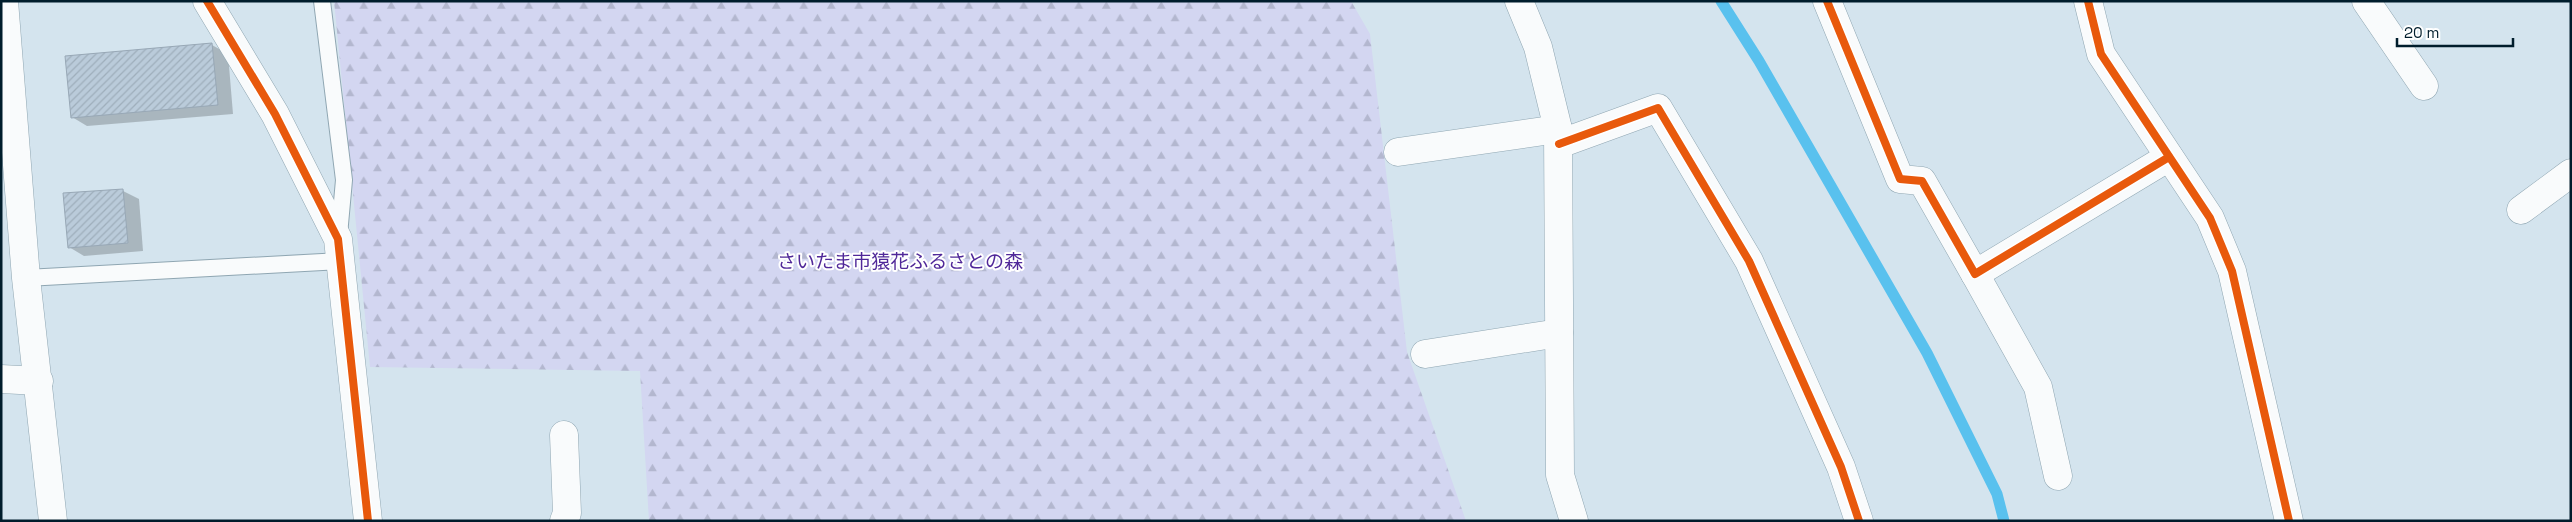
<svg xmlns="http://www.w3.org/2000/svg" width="2572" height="522" font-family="'Space Grotesk','Noto Sans JP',sans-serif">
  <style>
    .forest { fill: url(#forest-firs) }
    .shadow { fill: #0003 }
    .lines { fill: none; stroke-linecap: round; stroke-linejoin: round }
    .stream { stroke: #59c1ee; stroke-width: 11 }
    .building { fill: url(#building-hatch); stroke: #98a8b6 }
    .lane-casing { stroke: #8fa6b2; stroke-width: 18 }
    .street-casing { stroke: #8fa6b2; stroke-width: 29 }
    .secondary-casing { stroke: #8fa6b2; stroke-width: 29 }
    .lane { stroke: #f9fbfc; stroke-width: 16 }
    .street { stroke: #f9fbfc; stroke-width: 28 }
    .secondary { stroke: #f9fbfc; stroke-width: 28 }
    .cycleway-casing { stroke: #fff; stroke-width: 11 }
    .cycleway { stroke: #e8590c; stroke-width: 8 }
    .labels { text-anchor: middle; stroke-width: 4; stroke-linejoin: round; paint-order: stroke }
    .park-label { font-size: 19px; fill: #502899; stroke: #fff }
  </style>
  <defs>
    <pattern id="forest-firs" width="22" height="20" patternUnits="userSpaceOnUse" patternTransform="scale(1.25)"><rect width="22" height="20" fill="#d3d6f1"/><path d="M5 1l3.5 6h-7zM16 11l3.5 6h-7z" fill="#b3b7cf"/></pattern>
    <pattern id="building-hatch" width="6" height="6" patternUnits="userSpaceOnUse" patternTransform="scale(1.25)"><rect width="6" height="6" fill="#bacbda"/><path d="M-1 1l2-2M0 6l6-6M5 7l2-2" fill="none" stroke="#9eaebb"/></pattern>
  </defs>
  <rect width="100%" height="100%" fill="#d4e4ee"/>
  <polygon class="forest" points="334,1 1351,1 1370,34 1407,352 1466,521 649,521 640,371 370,367"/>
  <g class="shadow">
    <polygon points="212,45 228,54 233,114 87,126 72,117"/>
    <polygon points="123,191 139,199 143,251 84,256 69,247"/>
  </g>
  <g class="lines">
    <polyline class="stream" points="1721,1 1759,61 1927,353 1997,494 2004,521"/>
  </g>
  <g class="building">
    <polygon points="212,43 218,105 71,118 65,56"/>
    <polygon points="123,189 128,243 68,248 63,193"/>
  </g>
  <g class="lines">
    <defs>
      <g id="lane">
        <polyline points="322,1 344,180 339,235"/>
        <polyline points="26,278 341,261"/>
      </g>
      <g id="street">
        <polyline points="207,1 275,114 338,239 368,521"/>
        <polyline points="1519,1 1538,47 1558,129 1560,475 1574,521"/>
        <polyline points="1827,1 1900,179 1922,181 1975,274 2169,157"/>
        <polyline points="2088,1 2101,54 2210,218 2232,271 2289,521"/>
        <polyline points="2366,1 2424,86"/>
        <polyline points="1559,144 1658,108 1749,261 1841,467 1859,521"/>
        <polyline points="1398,152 1558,129"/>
        <polyline points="2521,210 2571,173"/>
        <polyline points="1975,274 2038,387 2058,476"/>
        <polyline points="1425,354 1559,333"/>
        <polyline points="1,379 39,381"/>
        <polyline points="564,521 567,513 564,435"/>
      </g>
      <polyline id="secondary" points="4,1 26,278 53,521"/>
    </defs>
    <use href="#lane" class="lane-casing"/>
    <use href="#street" class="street-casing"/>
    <use href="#secondary" class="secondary-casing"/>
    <use href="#lane" class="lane"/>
    <use href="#street" class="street"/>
    <use href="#secondary" class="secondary"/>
    <defs>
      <g id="cycleway">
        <polyline points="207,1 275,114 338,239 368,521"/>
        <polyline points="1827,1 1900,179 1922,181 1975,274 2169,157"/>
        <polyline points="2088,1 2101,54 2210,218 2232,271 2289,521"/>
        <polyline points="1559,144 1658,108 1749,261 1841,467 1859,521"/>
      </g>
    </defs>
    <use href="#cycleway" class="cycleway-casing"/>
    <use href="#cycleway" class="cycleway"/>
  </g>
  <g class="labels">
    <g class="park-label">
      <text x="900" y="268">さいたま市猿花ふるさとの森</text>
    </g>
  </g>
  <rect width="2572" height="522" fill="none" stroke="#001d2c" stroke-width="5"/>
  <path d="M2397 38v8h116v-8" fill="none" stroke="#001d2c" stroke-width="2.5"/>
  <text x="2404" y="38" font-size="15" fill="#001d2c" stroke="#ffffff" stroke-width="4" paint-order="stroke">20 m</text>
</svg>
